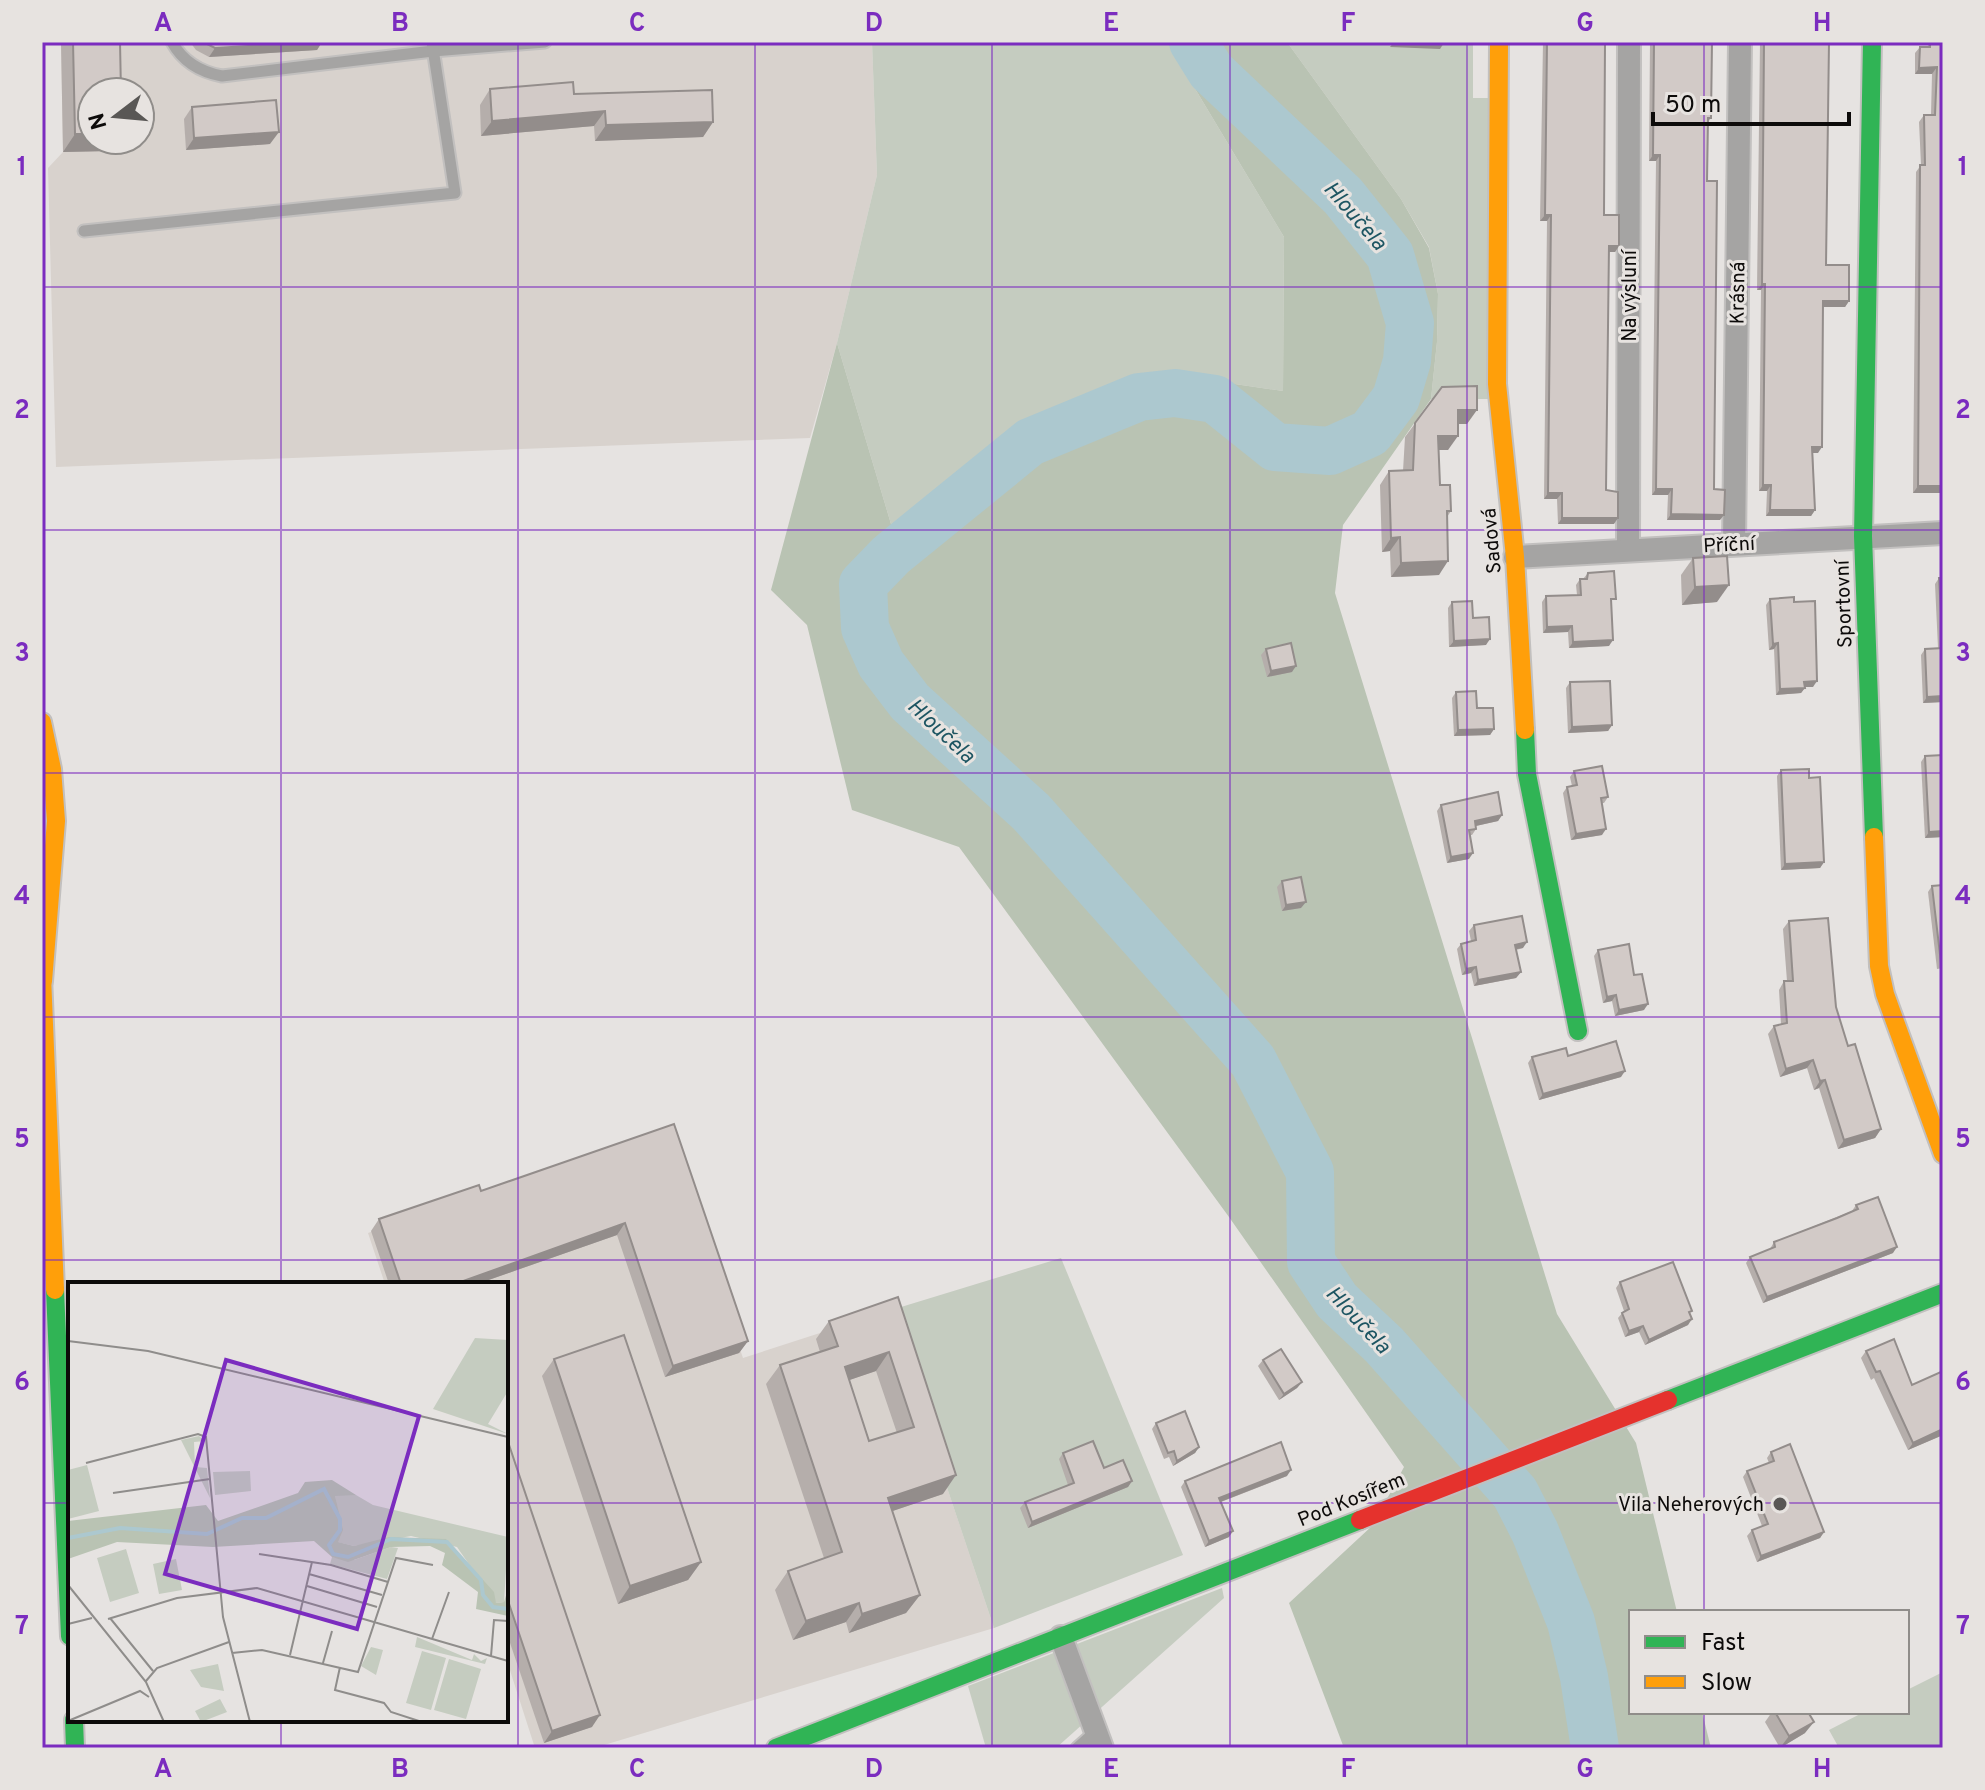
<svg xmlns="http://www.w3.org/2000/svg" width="1985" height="1790" font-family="Overpass,sans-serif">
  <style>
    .built { fill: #d8d2cd; fill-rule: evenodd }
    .green { fill: #c5ccc0 }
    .forest { fill: #b9c3b3 }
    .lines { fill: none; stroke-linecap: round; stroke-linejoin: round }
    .river { stroke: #acc8cf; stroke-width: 48 }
    .lane-casing { stroke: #c2c0bf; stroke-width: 15 }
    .street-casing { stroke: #c2c0bf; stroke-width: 26 }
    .fast-casing { stroke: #c2c0bf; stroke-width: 22 }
    .slow-casing { stroke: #c2c0bf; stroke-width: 22 }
    .jam-casing { stroke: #c2c0bf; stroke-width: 22 }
    .lane { stroke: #a5a4a3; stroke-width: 11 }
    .street { stroke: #a5a4a3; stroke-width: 22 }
    .fast { stroke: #30b455; stroke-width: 18 }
    .slow { stroke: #ff9f0a; stroke-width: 18 }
    .jam { stroke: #e5322d; stroke-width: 18 }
    .wall { fill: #b5aeab; fill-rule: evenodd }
    .shaded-wall { fill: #938d8b }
    .building { fill: #d2cac7; stroke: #938d8b; stroke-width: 2; fill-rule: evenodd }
    .grid { fill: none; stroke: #7b2cbf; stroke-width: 2; stroke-opacity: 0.55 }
    .poi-dot { fill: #595755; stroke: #e7e3e0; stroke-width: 3 }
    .labels { text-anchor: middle; stroke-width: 6; stroke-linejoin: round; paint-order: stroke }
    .street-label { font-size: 20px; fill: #0d0b0a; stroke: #e7e3e0 }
    .poi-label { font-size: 20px; fill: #0d0b0a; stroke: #e7e3e0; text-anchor: end }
    .water-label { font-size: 22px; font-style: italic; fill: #1d5562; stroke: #e7e3e0 }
    .inset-river { fill: none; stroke: #acc8cf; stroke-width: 4 }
    .inset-road { fill: none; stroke: #8f8d8b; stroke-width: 2 }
    .view { fill: #7b2cbf; fill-opacity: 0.15; stroke: #7b2cbf; stroke-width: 4 }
    .inset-edge { fill: none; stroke: #0d0b0a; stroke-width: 4 }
    .neatline { fill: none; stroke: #7b2cbf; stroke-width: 3 }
    .grid-label { font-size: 26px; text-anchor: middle; font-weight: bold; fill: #7b2cbf }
  </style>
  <rect width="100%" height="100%" fill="#e6e3e1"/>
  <g class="built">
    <path d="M61,42H872L877,175L837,343L810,438L56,467L48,168L63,152ZM92,92H140V140H92Z"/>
    <polygon points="664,1128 743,1358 888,1311 994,1628 594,1748 535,1748 506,1658 506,1284 385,1284 368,1233"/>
  </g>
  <g class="green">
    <polygon points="872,42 1167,42 1284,237 1283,391 1167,374 1037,422 891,524 837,343 877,175"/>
    <polygon points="1287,42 1473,42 1473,98 1490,98 1488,399 1431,399 1437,342 1438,294 1429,247 1401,199"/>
    <polygon points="1061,1258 1183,1555 994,1628 888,1311"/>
    <polygon points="1222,1588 1224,1598 1056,1748 986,1748 968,1686"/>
    <polygon points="1943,1672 1943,1748 1839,1748 1829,1730 1864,1712 1907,1712 1907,1690"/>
  </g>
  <polygon class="forest" points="1167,42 1287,42 1401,199 1429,248 1438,294 1437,342 1431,399 1343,525 1335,593 1557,1314 1636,1443 1677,1612 1631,1612 1631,1712 1702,1712 1711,1748 1344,1748 1289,1603 1373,1525 1404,1467 1229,1217 959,847 852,810 807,625 771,590 837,343 891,524 1037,422 1167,374 1283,391 1284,237"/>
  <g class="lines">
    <polyline class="river" points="1193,42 1211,71 1343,196 1390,255 1410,323 1407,361 1396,398 1370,433 1330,451 1275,447 1215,399 1175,393 1139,397 1030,442 891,555 863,584 865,628 881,664 910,702 1031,812 1253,1061 1310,1172 1311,1262 1337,1301 1384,1345 1515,1493 1535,1532 1571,1622 1584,1677 1595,1748"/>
    <defs>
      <g id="lane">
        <path d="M172,42C183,62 200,72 222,76L433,51L545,42"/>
        <polyline points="84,231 455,193 432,42"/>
        <polyline points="1077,1748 1095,1732"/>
      </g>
      <g id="street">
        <polyline points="1734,544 1740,42"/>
        <polyline points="1628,550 1629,42"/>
        <polyline points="1515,557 1943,533"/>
        <polyline points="1061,1637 1102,1748"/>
      </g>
      <g id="fast">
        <polyline points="1872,42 1863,536 1874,837"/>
        <polyline points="1525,730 1527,774 1578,1031"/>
        <polyline points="55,1290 70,1636"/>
        <polyline points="1668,1400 1943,1293"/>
        <polyline points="74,1720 75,1748"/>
        <polyline points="776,1748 1360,1520"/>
      </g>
      <g id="slow">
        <polyline points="1499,42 1497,384 1515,557 1525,730"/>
        <polyline points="42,722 52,769 56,821 43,981"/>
        <polyline points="1874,837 1879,966 1885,994 1943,1154"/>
        <polyline points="42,976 55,1290"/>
      </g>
      <polyline id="jam" points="1360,1520 1668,1400"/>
    </defs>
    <use href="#lane" class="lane-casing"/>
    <use href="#street" class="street-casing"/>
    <use href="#fast" class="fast-casing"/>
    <use href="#slow" class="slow-casing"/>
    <use href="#jam" class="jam-casing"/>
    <use href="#lane" class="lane"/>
    <use href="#street" class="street"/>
    <use href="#fast" class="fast"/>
    <use href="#slow" class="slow"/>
    <use href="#jam" class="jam"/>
  </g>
  <g class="wall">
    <polygon points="61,42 120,42 92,140 116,140 109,151 63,152"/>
    <polygon points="190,42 322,42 317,50 209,57 196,50"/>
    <polygon points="1543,42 1605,42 1604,215 1619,246 1615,252 1609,252 1606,490 1614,524 1558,524 1557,499 1544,499 1547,221 1540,221"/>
    <polygon points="1650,42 1712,42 1711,118 1708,122 1707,181 1714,489 1720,520 1667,520 1668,495 1652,495 1656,161 1649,161"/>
    <polygon points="1760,42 1829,42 1826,265 1849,301 1845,307 1823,307 1818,453 1813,453 1815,510 1811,516 1766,516 1767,491 1759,491 1761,290 1757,290"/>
    <polygon points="1933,42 1943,42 1943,493 1913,493 1916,172 1921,165 1919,122 1924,115 1931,115 1932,74 1915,74 1915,53 1920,47 1927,47 1930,43"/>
    <polygon points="490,89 574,94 713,122 703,137 595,141 594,126 481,136 480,105"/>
    <polygon points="192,107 270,144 186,150 184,119"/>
    <polygon points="1442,387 1467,424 1458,424 1448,450 1438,450 1440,485 1451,511 1447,517 1439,575 1391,577 1390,551 1382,552 1380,485 1389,471 1403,471 1405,437"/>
    <polygon points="1693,558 1717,602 1682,605 1681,575"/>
    <polygon points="1588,573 1612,605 1609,646 1569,648 1568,632 1543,633 1542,602 1546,596 1577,595 1576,585 1580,579 1583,579"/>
    <polygon points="1939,578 1943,578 1943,702 1923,703 1921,655 1925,649 1938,648 1935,584"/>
    <polygon points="1770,599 1794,602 1813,687 1805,687 1801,693 1776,695 1774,649 1769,650 1766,605"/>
    <polygon points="1452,602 1473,618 1486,645 1449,647 1448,608"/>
    <polygon points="1266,649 1292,672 1267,677 1261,655"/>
    <polygon points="1570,682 1612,725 1608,731 1568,733 1566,688"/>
    <polygon points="1456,692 1477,708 1494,729 1490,735 1454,736 1452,698"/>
    <polygon points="1943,755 1943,837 1925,838 1921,762 1925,756"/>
    <polygon points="1781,770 1809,778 1824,862 1820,868 1781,870 1777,776"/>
    <polygon points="1574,771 1608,797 1604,803 1602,803 1602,835 1571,840 1563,793 1567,787 1572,786 1570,777"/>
    <polygon points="1441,805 1502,815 1498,821 1476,826 1476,829 1472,835 1470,835 1469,859 1447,863 1437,811"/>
    <polygon points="1282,881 1301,908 1282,911 1277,887"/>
    <polygon points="1932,886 1943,968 1937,969 1928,892"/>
    <polygon points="1789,921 1836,1007 1848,1046 1881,1129 1875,1138 1838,1149 1819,1088 1814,1090 1807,1068 1780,1077 1768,1034 1774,1026 1781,1024 1779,990 1784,981 1787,981 1783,929"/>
    <polygon points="1474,925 1523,948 1516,950 1521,972 1516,978 1474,986 1471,973 1462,975 1457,949 1461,944 1471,941 1469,931"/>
    <polygon points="1598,950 1634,975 1644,1010 1615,1016 1612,1001 1603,1003 1594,956"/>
    <polygon points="1568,1056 1621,1077 1539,1100 1528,1063 1532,1057"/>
    <polygon points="674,1124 748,1341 739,1353 665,1377 617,1235 477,1284 389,1284 371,1231 379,1219 481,1191"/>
    <polygon points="1856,1205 1893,1253 1763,1303 1746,1263 1750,1257 1770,1249 1774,1242 1852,1211"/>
    <polygon points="1620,1282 1690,1313 1688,1325 1645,1345 1639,1332 1625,1337 1618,1318 1624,1311 1616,1288"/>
    <path d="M898,1297L943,1494L892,1511L920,1595L906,1613L849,1633L846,1622L793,1640L775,1590L788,1571L824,1558L766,1384L780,1365L820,1352L816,1339L829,1321ZM876,1371L897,1433L869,1441L849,1380Z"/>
    <polygon points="1866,1351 1912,1385 1943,1371 1943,1435 1908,1450 1874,1378 1871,1380 1861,1358"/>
    <polygon points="554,1359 701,1562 688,1580 618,1604 542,1376"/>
    <polygon points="1263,1360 1302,1382 1297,1388 1279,1400 1258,1366"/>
    <polygon points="1156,1423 1199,1447 1195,1453 1173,1466 1169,1457 1164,1459 1152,1429"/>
    <polygon points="506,1436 592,1727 544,1743 506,1631"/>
    <polygon points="1771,1452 1824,1532 1820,1538 1757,1562 1747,1536 1752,1530 1762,1526 1743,1477 1747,1471 1769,1463 1767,1458"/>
    <polygon points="1063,1453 1104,1468 1132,1481 1128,1487 1028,1528 1020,1508 1025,1502 1068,1485 1059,1459"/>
    <polygon points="1287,1476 1221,1502 1229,1537 1205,1547 1181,1487 1185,1481"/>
    <polygon points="1772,1712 1808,1712 1805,1733 1780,1748 1765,1722"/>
  </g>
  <g class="shaded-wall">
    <polygon points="312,42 322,42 317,50 209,57 215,48"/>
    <polygon points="1394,42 1444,43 1440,49 1390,47"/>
    <polygon points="1937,67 1932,74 1915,74 1919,68"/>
    <polygon points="605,111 594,126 481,136 492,121"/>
    <polygon points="713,122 703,137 595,141 606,125"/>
    <polygon points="279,132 270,144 186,150 194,138"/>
    <polygon points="75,134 92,134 92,140 116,140 109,151 63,152"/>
    <polygon points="1653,155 1660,155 1656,161 1649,161"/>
    <polygon points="1545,215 1551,215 1547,221 1540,221"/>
    <polygon points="1609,246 1619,246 1615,252 1605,252"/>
    <polygon points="1762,284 1765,284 1761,290 1757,290"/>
    <polygon points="1823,301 1849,301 1845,307 1819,307"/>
    <polygon points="1458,410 1477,410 1467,424 1448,424"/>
    <polygon points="1438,436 1458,436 1448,450 1428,450"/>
    <polygon points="1812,447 1822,447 1818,453 1808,453"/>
    <polygon points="1763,485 1771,485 1767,491 1759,491"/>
    <polygon points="1918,486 1943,486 1943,493 1913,493"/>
    <polygon points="1656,489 1672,489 1668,495 1652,495"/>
    <polygon points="1548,493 1562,493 1557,499 1544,499"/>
    <polygon points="1770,510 1815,510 1811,516 1766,516"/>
    <polygon points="1671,514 1724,515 1720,520 1667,520"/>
    <polygon points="1562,518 1618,518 1614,524 1558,524"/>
    <polygon points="1400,537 1390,551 1382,552 1391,538"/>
    <polygon points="1448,561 1439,575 1391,577 1401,563"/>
    <polygon points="1729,585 1717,602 1682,605 1695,587"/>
    <polygon points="1572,626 1568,632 1543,633 1547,627"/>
    <polygon points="1490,639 1486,645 1449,647 1454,641"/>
    <polygon points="1613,640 1609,646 1569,648 1573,642"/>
    <polygon points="1778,643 1774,649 1769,650 1773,644"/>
    <polygon points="1296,666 1292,672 1267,677 1271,671"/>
    <polygon points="1817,681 1813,687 1800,687 1804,682"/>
    <polygon points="1805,688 1801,693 1776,695 1780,689"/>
    <polygon points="1943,696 1943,702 1923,703 1927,697"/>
    <polygon points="1612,725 1608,731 1568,733 1572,727"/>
    <polygon points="1494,729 1490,735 1454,736 1458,730"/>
    <polygon points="1502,815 1498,821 1471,827 1475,821"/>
    <polygon points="1606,829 1602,835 1571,840 1576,834"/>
    <polygon points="1943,831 1943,837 1925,838 1929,832"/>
    <polygon points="1473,853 1469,859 1447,863 1451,857"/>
    <polygon points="1824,862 1820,868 1781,870 1785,864"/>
    <polygon points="1306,902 1301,908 1282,911 1286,905"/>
    <polygon points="1527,942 1523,948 1511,950 1515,945"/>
    <polygon points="1476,967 1471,973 1462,975 1466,969"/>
    <polygon points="1521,972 1516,978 1474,986 1478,980"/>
    <polygon points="1616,995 1612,1001 1603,1003 1607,997"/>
    <polygon points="1648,1004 1644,1010 1615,1016 1619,1010"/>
    <polygon points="1813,1060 1807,1068 1780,1077 1786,1069"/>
    <polygon points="1625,1071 1621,1077 1539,1100 1543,1094"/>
    <polygon points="1825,1080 1819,1088 1814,1090 1820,1081"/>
    <polygon points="1881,1129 1875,1138 1838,1149 1844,1140"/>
    <polygon points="625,1223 617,1235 477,1284 454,1284"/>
    <polygon points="1897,1247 1893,1253 1763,1303 1767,1297"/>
    <polygon points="1692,1319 1688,1325 1645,1345 1649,1340"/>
    <polygon points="1643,1326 1639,1332 1625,1337 1629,1331"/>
    <polygon points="748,1341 739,1353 665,1377 673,1366"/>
    <polygon points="889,1352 876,1371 832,1386 845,1367"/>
    <polygon points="1302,1382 1297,1388 1279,1400 1284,1394"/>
    <polygon points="1943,1429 1943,1435 1908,1450 1913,1443"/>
    <polygon points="1199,1447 1195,1453 1173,1466 1177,1461"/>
    <polygon points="1291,1470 1287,1476 1215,1504 1219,1498"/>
    <polygon points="956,1475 943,1494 875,1517 888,1498"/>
    <polygon points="1132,1481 1128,1487 1028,1528 1032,1522"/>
    <polygon points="1233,1531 1229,1537 1205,1547 1209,1541"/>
    <polygon points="1824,1532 1820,1538 1757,1562 1761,1556"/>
    <polygon points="701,1562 688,1580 618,1604 630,1586"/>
    <polygon points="920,1595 906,1613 849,1633 862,1614"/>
    <polygon points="859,1603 846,1622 793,1640 806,1621"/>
    <polygon points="600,1715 592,1727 544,1743 552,1731"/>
    <polygon points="1814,1722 1805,1733 1780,1748 1789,1736"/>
  </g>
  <g class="building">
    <polygon points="73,42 120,42 121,92 92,92 92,134 75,134"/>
    <polygon points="203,42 312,42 215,48"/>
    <polygon points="1547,42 1605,42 1604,215 1619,215 1619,246 1609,246 1606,490 1618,492 1618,518 1562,518 1562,493 1548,493 1551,215 1545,215"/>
    <polygon points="1654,42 1712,42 1711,118 1708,118 1707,181 1717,181 1714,489 1725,490 1724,515 1671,514 1672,489 1656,489 1660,155 1653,155"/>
    <polygon points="1764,42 1829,42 1826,265 1849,265 1849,301 1823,301 1822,447 1812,447 1815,510 1770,510 1771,485 1763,485 1765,284 1762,284"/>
    <polygon points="1937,42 1943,42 1943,486 1918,486 1920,165 1925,165 1924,115 1935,115 1937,67 1919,68 1920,47 1930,47 1930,43"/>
    <polygon points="573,82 574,94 712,90 713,122 606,125 605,111 492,121 490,89"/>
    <polygon points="276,100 279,132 194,138 192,107"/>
    <polygon points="1477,386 1477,410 1458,410 1458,436 1438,436 1440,485 1450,485 1451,511 1447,511 1448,561 1401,563 1400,537 1391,538 1389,471 1413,470 1415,423 1442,387"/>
    <polygon points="1727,556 1729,585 1695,587 1693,558"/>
    <polygon points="1614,571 1616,599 1611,599 1613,640 1573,642 1572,626 1547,627 1546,596 1581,595 1580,579 1587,579 1588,573"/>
    <polygon points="1939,578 1943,578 1943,696 1927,697 1925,649 1943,648"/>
    <polygon points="1794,597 1794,602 1815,601 1817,681 1804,682 1805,688 1780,689 1778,643 1773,644 1770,599"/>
    <polygon points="1472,601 1473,618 1489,617 1490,639 1454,641 1452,602"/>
    <polygon points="1291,643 1296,666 1271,671 1266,649"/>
    <polygon points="1610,681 1612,725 1572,727 1570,682"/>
    <polygon points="1476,691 1477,708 1493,708 1494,729 1458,730 1456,692"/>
    <polygon points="1943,755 1943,831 1929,832 1925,756"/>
    <polygon points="1602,766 1608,797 1601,798 1606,829 1576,834 1567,787 1577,785 1574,771"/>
    <polygon points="1809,769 1809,778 1820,777 1824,862 1785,864 1781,770"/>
    <polygon points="1498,792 1502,815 1475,821 1476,829 1469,830 1473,853 1451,857 1441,805"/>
    <polygon points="1301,877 1306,902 1286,905 1282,881"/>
    <polygon points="1943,885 1943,963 1941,963 1932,886"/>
    <polygon points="1522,916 1527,942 1515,945 1521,972 1478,980 1476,967 1466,969 1461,944 1476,940 1474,925"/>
    <polygon points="1828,918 1836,1007 1848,1046 1855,1044 1881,1129 1844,1140 1825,1080 1820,1081 1813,1060 1786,1069 1774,1026 1787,1023 1784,981 1793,981 1789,921"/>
    <polygon points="1629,944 1634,975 1642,974 1648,1004 1619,1010 1616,995 1607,997 1598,950"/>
    <polygon points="1616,1041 1625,1071 1543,1094 1532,1057 1566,1048 1568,1056"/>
    <polygon points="674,1124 748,1341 673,1366 625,1223 455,1284 401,1284 379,1219 479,1185 481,1191"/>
    <polygon points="1878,1197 1897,1247 1767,1297 1750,1257 1775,1247 1774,1242 1837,1218 1858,1209 1856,1205"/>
    <polygon points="1673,1262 1692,1311 1689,1312 1692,1319 1649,1340 1643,1326 1629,1331 1622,1313 1629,1309 1620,1282"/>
    <path d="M898,1297L956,1475L888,1498L920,1595L862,1614L859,1603L806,1621L788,1571L842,1552L780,1365L838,1346L829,1321ZM889,1352L914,1427L869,1441L845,1367Z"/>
    <polygon points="624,1335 701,1562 630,1586 554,1359"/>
    <polygon points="1894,1339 1912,1385 1943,1371 1943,1429 1913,1443 1880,1371 1876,1372 1866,1351"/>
    <polygon points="1281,1349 1302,1382 1284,1394 1263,1360"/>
    <polygon points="1185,1411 1199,1447 1177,1461 1174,1451 1168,1453 1156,1423"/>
    <polygon points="506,1436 600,1715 552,1731 506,1595"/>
    <polygon points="1093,1441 1104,1468 1123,1460 1132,1481 1032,1522 1025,1502 1074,1483 1063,1453"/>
    <polygon points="1281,1442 1291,1470 1219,1498 1233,1531 1209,1541 1185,1481"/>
    <polygon points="1790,1444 1824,1532 1761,1556 1752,1530 1768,1524 1747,1471 1774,1461 1771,1452"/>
    <polygon points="1775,1712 1808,1712 1814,1722 1789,1736"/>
  </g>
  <path class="grid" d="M281,42V1284M518,42V1748M755,42V1748M992,42V1748M1230,42V1748M1467,42V1748M1704,42V1612M42,287H1943M42,530H1943M42,773H1943M42,1017H1943M42,1260H1943M42,1503H70M506,1503H1943M1704,1712V1748M281,1720V1748"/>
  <circle class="poi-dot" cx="1780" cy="1504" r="8"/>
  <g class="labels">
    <g class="street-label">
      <text transform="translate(1737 293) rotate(-89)" y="7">Krásná</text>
      <text transform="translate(1629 296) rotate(-90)" y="7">Na výsluní</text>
      <text transform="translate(1491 541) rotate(-95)" y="7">Sadová</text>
      <text transform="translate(1729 544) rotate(-3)" y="7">Příční</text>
      <text transform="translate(1843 604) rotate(-92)" y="7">Sportovní</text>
      <text transform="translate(1351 1499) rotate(-22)" y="7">Pod Kosířem</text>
    </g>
    <g class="poi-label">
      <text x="1764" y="1511">Vila Neherových</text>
    </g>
    <g class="water-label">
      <text transform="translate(1356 215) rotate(49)" y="8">Hloučela</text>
      <text transform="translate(942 730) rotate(43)" y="8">Hloučela</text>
      <text transform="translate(1359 1319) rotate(47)" y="8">Hloučela</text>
    </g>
  </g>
  <g transform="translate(68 1282)">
    <rect width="440" height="440" fill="#e6e3e1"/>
    <path d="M407,56L440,58V109L420,142L440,152L365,127ZM131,154L137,159L126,160L127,185L139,186L142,216L113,158ZM19,183L31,229L0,237V188ZM182,189L183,209L147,213L145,190ZM267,213H288L305,223L440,255L436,320L428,321L389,265L343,254L286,264L269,260ZM323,265L330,266L319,297L262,282L264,275L286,278ZM58,267L71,311L42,320L29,276ZM108,277L114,308L91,312L85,282ZM349,355L404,378L406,372L413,379L419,376L417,382L347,365ZM303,365L315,368L308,393L293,384ZM354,369L378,376L363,428L338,421ZM381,377L413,387L398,437L366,428ZM150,382L156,409L133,405L122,388ZM152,417L159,430L133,440L127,429Z" fill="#c5ccc0"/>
    <path d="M264,198L288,213L267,214L275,248L270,260L286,264L321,255L378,257L426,310L428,321L436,320L440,307V334L408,327L410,310L374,283L377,271L362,264L323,265L280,280L264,275L246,259L145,265L49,260L0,277V239L138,223L150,239L230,211L237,200Z" fill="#b9c3b3"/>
    <path class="inset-river" d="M0,256L52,246L139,252L174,236H198L256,207L272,237V248L261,263L265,272L280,275L323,257L379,260L413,298L415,313L425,325L440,327"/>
    <path class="inset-road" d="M0,59L80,69L440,155M18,181L130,152L138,155L155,335L182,440M45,211L142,197M191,272L263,283L320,300M241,292L314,313M0,303L78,400L96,440M239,304L309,325M42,336L85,389M40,337L109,316L189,306L440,379M0,342L24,336M364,357L381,310M164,371L194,368L290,390L328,276L365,283M222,373L244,280M423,374L426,338L440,339M255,381L264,349M272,385L267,408L316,421L323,430L354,440M78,399L89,386L161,360M0,439L72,409L81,415"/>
    <path class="view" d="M158,78L351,134L289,347L97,292Z"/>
    <rect width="440" height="440" class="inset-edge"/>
  </g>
  <rect width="1985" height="1790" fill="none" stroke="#e7e3e0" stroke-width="88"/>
  <rect x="1629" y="1610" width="280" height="104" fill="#e7e3e0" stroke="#908d8a" stroke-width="2"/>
  <rect x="1645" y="1636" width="40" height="12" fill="#30b455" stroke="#908d8a" stroke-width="2"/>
  <text x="1701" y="1650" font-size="24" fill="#0d0b0a">Fast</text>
  <rect x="1645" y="1676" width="40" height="12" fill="#ff9f0a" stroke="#908d8a" stroke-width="2"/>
  <text x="1701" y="1690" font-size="24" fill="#0d0b0a">Slow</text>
  <g transform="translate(116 116) rotate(254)"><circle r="38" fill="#e7e3e0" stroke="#908d8a" stroke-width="2"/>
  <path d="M0-6L14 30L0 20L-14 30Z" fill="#595755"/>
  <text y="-12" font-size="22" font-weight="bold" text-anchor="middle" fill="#0d0b0a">N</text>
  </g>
  <path d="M1653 112v12h196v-12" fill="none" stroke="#0d0b0a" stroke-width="4"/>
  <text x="1665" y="112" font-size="24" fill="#0d0b0a" stroke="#e7e3e0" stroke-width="6" paint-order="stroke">50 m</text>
  <rect x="44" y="44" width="1897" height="1702" class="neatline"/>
  <g class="grid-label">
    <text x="163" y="31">A</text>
    <text x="400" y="31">B</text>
    <text x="637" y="31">C</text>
    <text x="874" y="31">D</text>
    <text x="1111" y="31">E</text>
    <text x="1348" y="31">F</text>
    <text x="1585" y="31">G</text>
    <text x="1822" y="31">H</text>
    <text x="22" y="175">1</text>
    <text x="1963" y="175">1</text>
    <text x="22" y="418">2</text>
    <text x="1963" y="418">2</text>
    <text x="22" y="661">3</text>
    <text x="1963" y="661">3</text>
    <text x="22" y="904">4</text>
    <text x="1963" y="904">4</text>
    <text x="22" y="1147">5</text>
    <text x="1963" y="1147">5</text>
    <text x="22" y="1390">6</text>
    <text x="1963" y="1390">6</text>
    <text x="22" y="1634">7</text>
    <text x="1963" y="1634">7</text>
    <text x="163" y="1777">A</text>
    <text x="400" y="1777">B</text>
    <text x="637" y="1777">C</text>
    <text x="874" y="1777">D</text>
    <text x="1111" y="1777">E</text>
    <text x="1348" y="1777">F</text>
    <text x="1585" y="1777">G</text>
    <text x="1822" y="1777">H</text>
  </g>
</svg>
